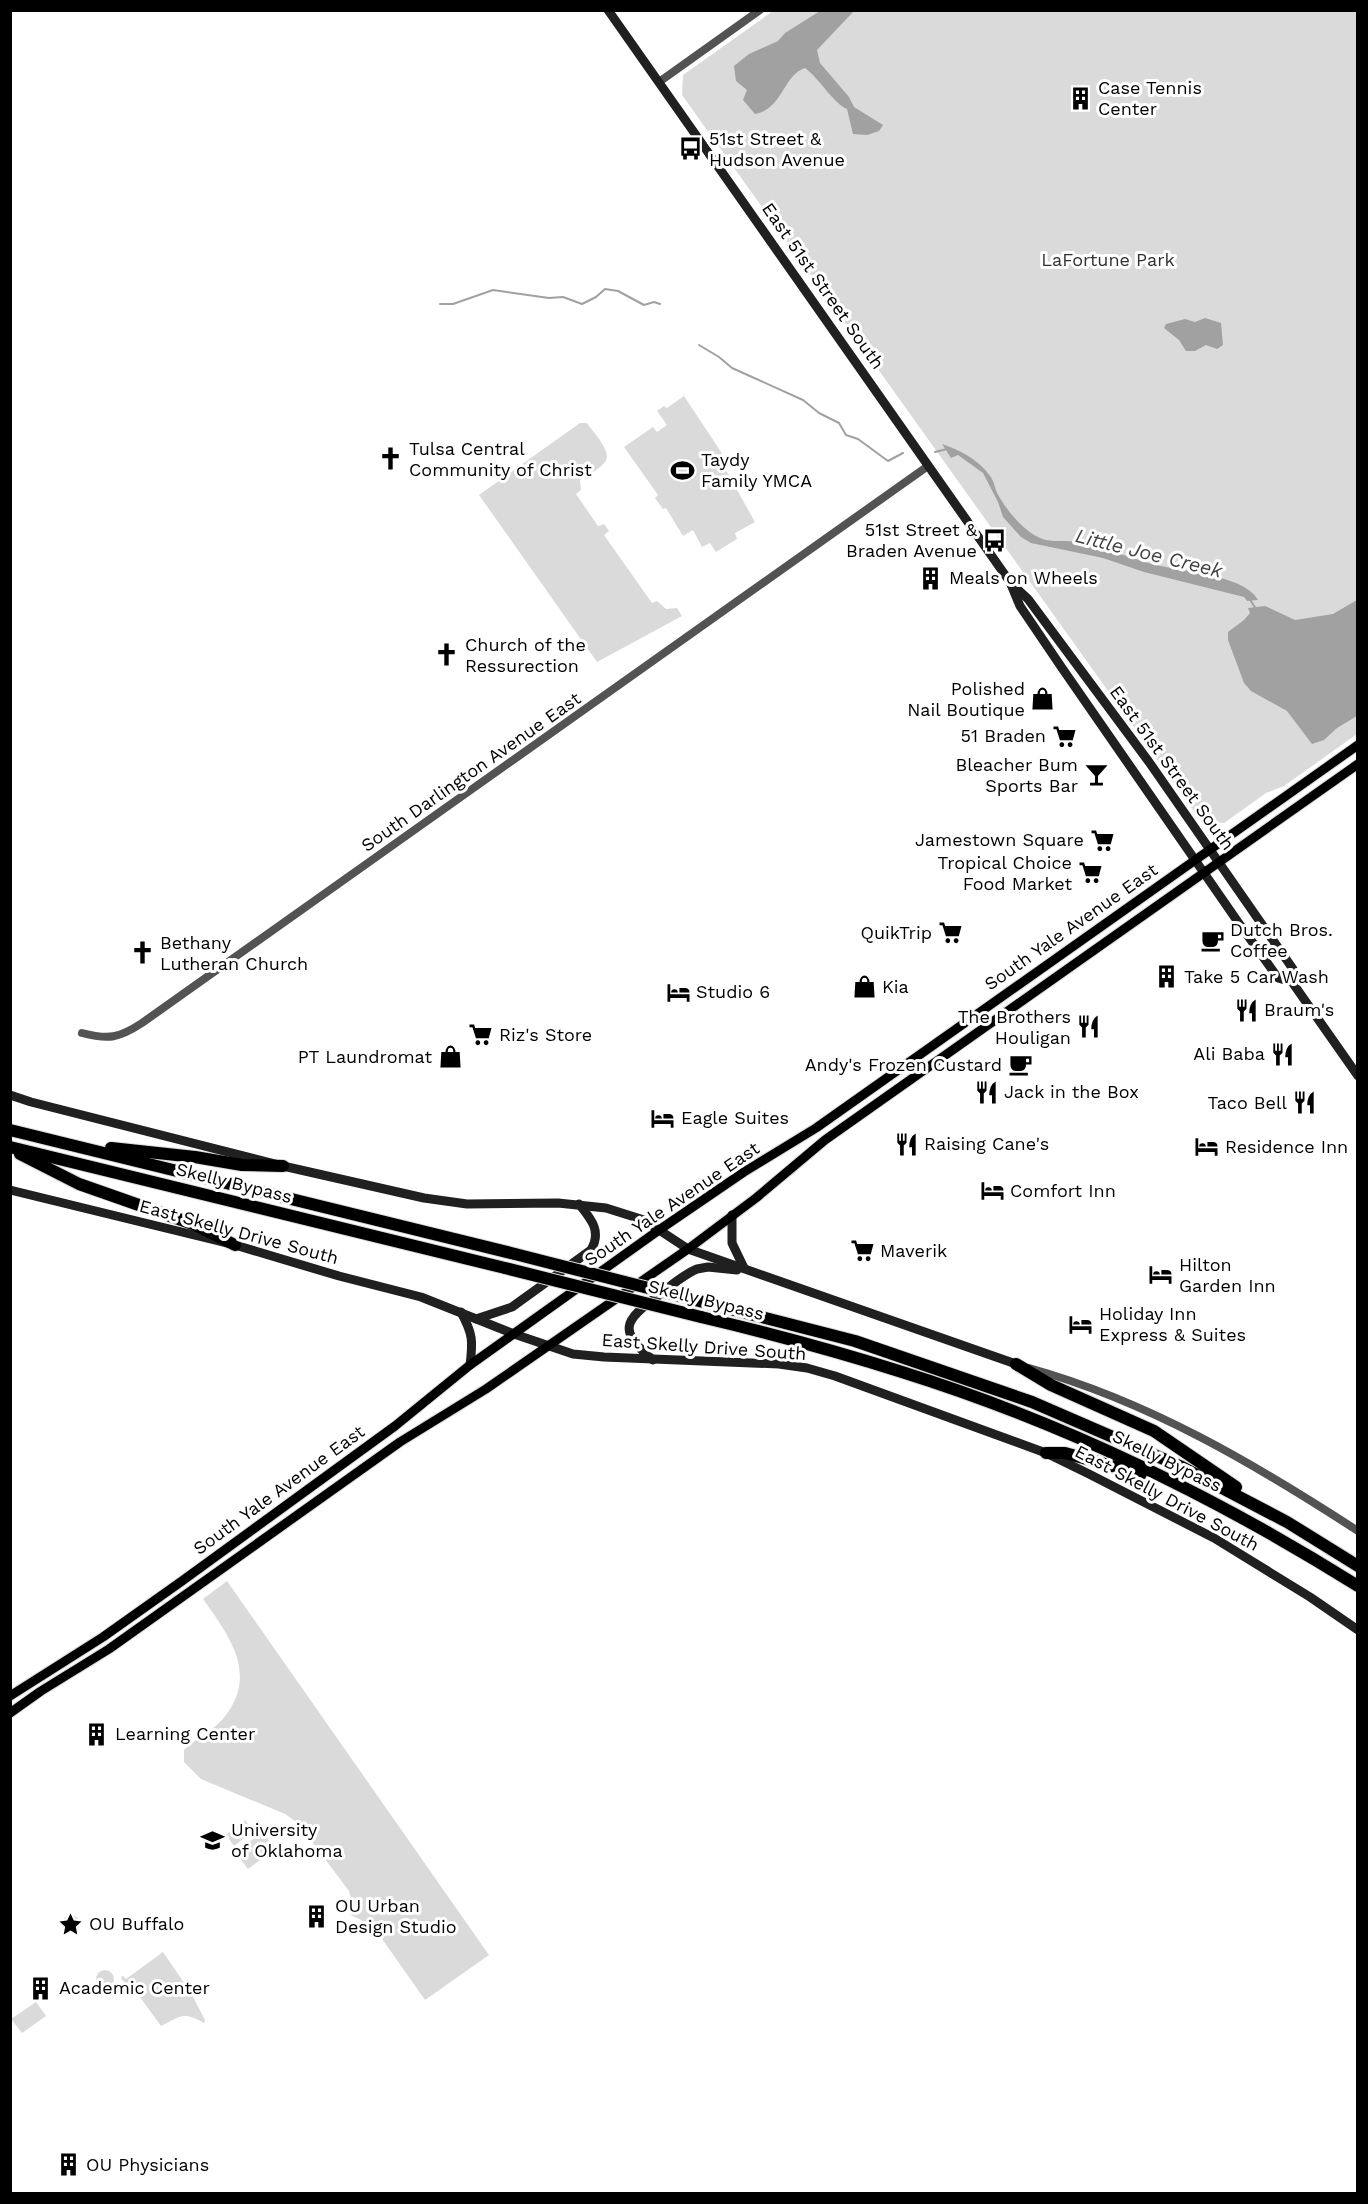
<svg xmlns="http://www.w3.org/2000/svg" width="1368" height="2204" font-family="'Work Sans',sans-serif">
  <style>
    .green { fill: #dadada }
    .water { fill: #a1a1a1 }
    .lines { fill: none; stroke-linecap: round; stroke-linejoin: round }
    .stream { stroke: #a1a1a1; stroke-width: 2 }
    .primary-casing { stroke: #dbdbdb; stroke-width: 11 }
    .motorway-casing { stroke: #dbdbdb; stroke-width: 14 }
    .tertiary { stroke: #535353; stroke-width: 8 }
    .secondary { stroke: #202020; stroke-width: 9 }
    .primary { stroke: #000; stroke-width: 9 }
    .motorway { stroke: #000; stroke-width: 12 }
    .motorway-bridge-casing { stroke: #dbdbdb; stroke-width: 14; stroke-linecap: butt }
    .motorway-bridge { stroke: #000; stroke-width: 12 }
    .labels { text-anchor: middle; stroke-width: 6; stroke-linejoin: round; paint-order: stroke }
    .poi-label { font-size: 18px; fill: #000; stroke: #fff; text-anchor: start }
    .park-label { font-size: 18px; fill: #313131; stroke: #fff }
    .street-label { font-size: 18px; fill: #000; stroke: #fff }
    .water-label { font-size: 20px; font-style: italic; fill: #424242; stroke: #fff }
  </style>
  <rect width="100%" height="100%" fill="#fff"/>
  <g class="green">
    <polygon points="773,11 1357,11 1357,734 1284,786 1266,793 1224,823 1201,821 682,95 683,75"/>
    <polygon points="684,396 727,461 723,465 755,522 735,533 737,539 716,552 710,543 702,547 693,530 683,536 666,508 663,509 655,498 658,495 624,447 653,427 657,432 667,425 657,411 664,406 667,408"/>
    <path d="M580,423H587C593,432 613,452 605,462C599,470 588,474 580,480L581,490L576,494L598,526L604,524L609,531L604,535L652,603L657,601L666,609L677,608L682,616L597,662L479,495Z"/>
    <path d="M227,1581L489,1955L425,2000L373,1926L351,1915L352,1902L349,1891L298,1823L285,1814L201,1779L184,1762V1750C195,1739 210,1732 221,1721C260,1677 231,1638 203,1599Z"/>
    <polygon points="245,1820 253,1831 234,1846 226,1835"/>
    <polygon points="263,1832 275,1849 248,1869 235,1852"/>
    <circle cx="71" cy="1924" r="9"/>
    <path d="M163,1952L191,1993L205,2020L204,2023C183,2011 181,2016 161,2026L134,1989L122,1980L121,1977L123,1976L126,1979Z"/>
    <circle cx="105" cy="1979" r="9"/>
    <polygon points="36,2002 46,2016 22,2033 11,2019"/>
  </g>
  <g class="water">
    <path d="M820,11H854L817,50L820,63L849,97L854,107L883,125L879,131L867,135L853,134L847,109C833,103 820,79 805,68C783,75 783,109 755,114L743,100L747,90L736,81L734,66L749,54L778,41L785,33Z"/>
    <polygon points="1205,318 1221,323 1223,345 1217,349 1206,345 1195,351 1186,351 1179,340 1164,328 1166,324 1185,319 1195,322"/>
    <path d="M942,444C960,450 979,460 990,476C994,481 995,488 997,493C1007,511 1026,535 1046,540C1056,542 1067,540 1078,542C1103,547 1127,557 1152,564C1179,571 1245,575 1258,600L1247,601L1244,597L1144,572L1103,558L1031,543L1021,537L1003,517L998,502L983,473L958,455L951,458Z"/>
    <polygon points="1357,600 1357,716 1337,728 1324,740 1312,744 1287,711 1251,691 1244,683 1228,640 1228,632 1244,620 1250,613 1248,608 1265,606 1295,620 1333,614"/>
  </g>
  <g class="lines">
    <g class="stream">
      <polyline points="440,304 453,304 493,290 549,298 563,297 582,304 596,297 605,289 618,291 644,305 654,302 660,304"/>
      <polyline points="699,345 719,357 732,368 803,400 819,413 839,423 846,435 858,439 888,461 903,453"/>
      <polyline points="935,452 947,449"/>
      <polyline points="1249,598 1256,609"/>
    </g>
    <defs>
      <g id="primary">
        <polyline points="10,1696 103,1637 182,1581 395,1426 470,1365 659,1230 744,1172 816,1128 1358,745"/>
        <polyline points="10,1713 41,1691 109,1649 400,1442 486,1389 688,1249 756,1198 825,1140 1358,764"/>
      </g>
      <g id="motorway">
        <polyline points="10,1130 515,1254"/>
        <polyline points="10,1147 505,1268"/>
        <polyline points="111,1148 195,1157 242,1165 283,1166"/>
        <polyline points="20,1154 79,1184 193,1224 235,1245"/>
        <polyline points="711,1304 855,1341 1032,1402 1182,1467 1287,1522 1358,1566"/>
        <path d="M701,1317C769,1333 836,1351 902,1372C1062,1422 1216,1497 1358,1586"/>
        <polyline points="1016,1364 1051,1385 1154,1431 1236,1487"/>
        <polyline points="1046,1453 1065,1453 1141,1474"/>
      </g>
    </defs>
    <use href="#primary" class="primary-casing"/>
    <use href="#motorway" class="motorway-casing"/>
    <g class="tertiary">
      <polyline points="659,82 760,10"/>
      <path d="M82,1033C109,1040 119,1038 142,1023L928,466"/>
      <path d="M1029,1368C1148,1401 1255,1464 1358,1531"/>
    </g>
    <g class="secondary">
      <polyline points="608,10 1010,582 1020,606 1062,668 1238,922 1278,978 1292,982 1358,1076"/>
      <polyline points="1013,585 1028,599 1149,762 1293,969 1292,982"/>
      <polyline points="10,1095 31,1102 283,1166 424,1198 467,1204 558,1203 606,1208 644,1220 688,1249 1016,1364"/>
      <polyline points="10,1190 235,1245 339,1276 421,1297 514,1334 573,1354 604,1357 779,1364 807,1368 835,1376 1046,1453 1089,1474 1214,1538 1310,1597 1358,1630"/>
      <polyline points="732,1215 732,1243 744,1268"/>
      <path d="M461,1312C473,1334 473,1341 470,1365"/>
      <path d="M476,1319L512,1307L591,1250C602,1231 591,1219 579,1204"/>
      <path d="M653,1360C618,1331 623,1321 658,1296C670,1286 683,1275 697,1269L708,1267L737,1270"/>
    </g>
    <use href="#primary" class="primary"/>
    <use href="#motorway" class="motorway"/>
    <defs>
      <g id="motorway-bridge">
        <polyline points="515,1254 711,1304"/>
        <polyline points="505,1268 701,1317"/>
      </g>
    </defs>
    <use href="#motorway-bridge" class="motorway-bridge-casing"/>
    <use href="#motorway-bridge" class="motorway-bridge"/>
  </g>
  <defs>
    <symbol id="building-bare" viewBox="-9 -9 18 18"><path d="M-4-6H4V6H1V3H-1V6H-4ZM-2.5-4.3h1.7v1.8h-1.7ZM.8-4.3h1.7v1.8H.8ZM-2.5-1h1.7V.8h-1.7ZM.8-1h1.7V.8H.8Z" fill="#000" stroke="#fff" stroke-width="2.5" paint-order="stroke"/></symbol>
    <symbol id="bus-bare" viewBox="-9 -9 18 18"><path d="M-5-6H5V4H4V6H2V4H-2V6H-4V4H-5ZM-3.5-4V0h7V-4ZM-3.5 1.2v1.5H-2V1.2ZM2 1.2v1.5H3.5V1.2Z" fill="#000" stroke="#fff" stroke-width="2.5" paint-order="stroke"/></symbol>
    <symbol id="church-bare" viewBox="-9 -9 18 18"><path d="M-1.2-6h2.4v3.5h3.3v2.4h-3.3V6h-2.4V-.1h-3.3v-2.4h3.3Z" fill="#000" stroke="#fff" stroke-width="2.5" paint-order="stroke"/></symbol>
    <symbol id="stadium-bare" viewBox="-9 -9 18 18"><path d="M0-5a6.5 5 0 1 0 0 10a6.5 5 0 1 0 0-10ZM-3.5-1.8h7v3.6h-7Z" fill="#000" stroke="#fff" stroke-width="2.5" paint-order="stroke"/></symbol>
    <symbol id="shop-bare" viewBox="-9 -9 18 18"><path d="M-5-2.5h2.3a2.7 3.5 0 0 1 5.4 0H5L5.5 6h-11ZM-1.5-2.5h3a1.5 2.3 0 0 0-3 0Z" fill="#000" stroke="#fff" stroke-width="2.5" paint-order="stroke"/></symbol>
    <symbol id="supermarket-bare" viewBox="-9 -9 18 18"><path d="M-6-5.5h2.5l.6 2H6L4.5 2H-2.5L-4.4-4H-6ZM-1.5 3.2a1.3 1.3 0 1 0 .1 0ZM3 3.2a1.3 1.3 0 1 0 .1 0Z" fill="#000" stroke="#fff" stroke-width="2.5" paint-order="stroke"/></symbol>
    <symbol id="bar-bare" viewBox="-9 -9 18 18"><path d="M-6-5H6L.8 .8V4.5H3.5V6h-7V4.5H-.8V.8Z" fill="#000" stroke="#fff" stroke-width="2.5" paint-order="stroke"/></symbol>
    <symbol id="cafe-bare" viewBox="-9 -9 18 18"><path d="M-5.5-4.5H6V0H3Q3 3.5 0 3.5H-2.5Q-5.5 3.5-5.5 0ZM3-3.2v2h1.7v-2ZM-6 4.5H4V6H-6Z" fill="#000" stroke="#fff" stroke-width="2.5" paint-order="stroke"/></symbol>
    <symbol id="hotel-bare" viewBox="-9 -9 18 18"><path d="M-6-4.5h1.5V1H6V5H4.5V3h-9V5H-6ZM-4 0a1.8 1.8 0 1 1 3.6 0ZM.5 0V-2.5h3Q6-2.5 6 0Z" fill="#000" stroke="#fff" stroke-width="2.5" paint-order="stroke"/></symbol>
    <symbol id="restaurant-bare" viewBox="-9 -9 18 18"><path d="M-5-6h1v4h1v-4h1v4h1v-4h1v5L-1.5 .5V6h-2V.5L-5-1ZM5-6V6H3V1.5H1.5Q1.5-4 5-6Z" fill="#000" stroke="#fff" stroke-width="2.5" paint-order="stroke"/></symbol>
    <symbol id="university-bare" viewBox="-9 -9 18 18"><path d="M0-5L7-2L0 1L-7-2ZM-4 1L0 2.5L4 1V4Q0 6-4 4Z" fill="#000" stroke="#fff" stroke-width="2.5" paint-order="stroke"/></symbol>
    <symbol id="sight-bare" viewBox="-9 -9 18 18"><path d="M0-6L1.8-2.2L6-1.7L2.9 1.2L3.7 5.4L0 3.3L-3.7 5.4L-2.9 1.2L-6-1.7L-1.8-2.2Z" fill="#000" stroke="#fff" stroke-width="2.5" paint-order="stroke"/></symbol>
  </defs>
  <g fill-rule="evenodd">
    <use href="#building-bare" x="1064" y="82" width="33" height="33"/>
    <use href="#bus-bare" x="674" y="132" width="33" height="33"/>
    <use href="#church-bare" x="374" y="442" width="33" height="33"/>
    <use href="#stadium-bare" x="666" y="454" width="33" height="33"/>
    <use href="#bus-bare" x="978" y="524" width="33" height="33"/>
    <use href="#building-bare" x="914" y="562" width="33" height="33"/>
    <use href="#church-bare" x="430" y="638" width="33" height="33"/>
    <use href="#shop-bare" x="1026" y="682" width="33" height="33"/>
    <use href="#supermarket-bare" x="1048" y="720" width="33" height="33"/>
    <use href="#bar-bare" x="1080" y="758" width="33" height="33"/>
    <use href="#supermarket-bare" x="1086" y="824" width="33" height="33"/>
    <use href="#supermarket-bare" x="1074" y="856" width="33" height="33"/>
    <use href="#supermarket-bare" x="934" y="916" width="33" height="33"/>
    <use href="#cafe-bare" x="1196" y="924" width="33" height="33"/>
    <use href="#church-bare" x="126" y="936" width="33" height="33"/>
    <use href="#building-bare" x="1150" y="960" width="33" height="33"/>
    <use href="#shop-bare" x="848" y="970" width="33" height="33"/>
    <use href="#hotel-bare" x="662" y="976" width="33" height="33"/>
    <use href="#restaurant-bare" x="1230" y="994" width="33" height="33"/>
    <use href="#restaurant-bare" x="1072" y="1010" width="33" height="33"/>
    <use href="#supermarket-bare" x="464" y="1018" width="33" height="33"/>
    <use href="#restaurant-bare" x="1266" y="1038" width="33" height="33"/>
    <use href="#shop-bare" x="434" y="1040" width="33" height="33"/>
    <use href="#cafe-bare" x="1004" y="1048" width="33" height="33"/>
    <use href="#restaurant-bare" x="970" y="1076" width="33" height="33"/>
    <use href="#restaurant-bare" x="1288" y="1086" width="33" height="33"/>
    <use href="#hotel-bare" x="646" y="1102" width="33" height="33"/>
    <use href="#restaurant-bare" x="890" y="1128" width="33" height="33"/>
    <use href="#hotel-bare" x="1190" y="1130" width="33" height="33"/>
    <use href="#hotel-bare" x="976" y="1174" width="33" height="33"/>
    <use href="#supermarket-bare" x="846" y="1234" width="33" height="33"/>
    <use href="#hotel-bare" x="1144" y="1258" width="33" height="33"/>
    <use href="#hotel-bare" x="1064" y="1308" width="33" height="33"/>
    <use href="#building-bare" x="80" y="1718" width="33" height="33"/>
    <use href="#university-bare" x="196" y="1824" width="33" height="33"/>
    <use href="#building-bare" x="300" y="1900" width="33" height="33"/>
    <use href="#sight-bare" x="54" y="1908" width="33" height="33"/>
    <use href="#building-bare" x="24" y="1972" width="33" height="33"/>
    <use href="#building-bare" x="52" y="2148" width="33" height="33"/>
  </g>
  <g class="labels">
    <g class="poi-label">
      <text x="1098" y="94">Case Tennis<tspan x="1098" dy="21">Center</tspan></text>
      <text x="709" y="145">51st Street &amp;<tspan x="709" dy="21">Hudson Avenue</tspan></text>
      <text x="409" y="455">Tulsa Central<tspan x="409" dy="21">Community of Christ</tspan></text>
      <text x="701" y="466">Taydy<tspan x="701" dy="21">Family YMCA</tspan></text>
      <text x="977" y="536" text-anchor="end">51st Street &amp;<tspan x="977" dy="21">Braden Avenue</tspan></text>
      <text x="949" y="584">Meals on Wheels</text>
      <text x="465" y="651">Church of the<tspan x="465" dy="21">Ressurection</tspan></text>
      <text x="1025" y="695" text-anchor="end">Polished<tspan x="1025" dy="21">Nail Boutique</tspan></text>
      <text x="1046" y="742" text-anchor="end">51 Braden</text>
      <text x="1078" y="771" text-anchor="end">Bleacher Bum<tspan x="1078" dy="21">Sports Bar</tspan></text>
      <text x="1084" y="846" text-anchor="end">Jamestown Square</text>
      <text x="1072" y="869" text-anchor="end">Tropical Choice<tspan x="1072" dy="21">Food Market</tspan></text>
      <text x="1230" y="936">Dutch Bros.<tspan x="1230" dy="21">Coffee</tspan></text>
      <text x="932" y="939" text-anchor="end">QuikTrip</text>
      <text x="160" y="949">Bethany<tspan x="160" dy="21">Lutheran Church</tspan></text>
      <text x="1184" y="983">Take 5 Car Wash</text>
      <text x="882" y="993">Kia</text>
      <text x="696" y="998">Studio 6</text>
      <text x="1264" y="1016">Braum's</text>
      <text x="1071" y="1023" text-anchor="end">The Brothers<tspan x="1071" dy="21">Houligan</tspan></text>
      <text x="499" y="1041">Riz's Store</text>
      <text x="1265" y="1060" text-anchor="end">Ali Baba</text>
      <text x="432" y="1063" text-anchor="end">PT Laundromat</text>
      <text x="1002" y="1071" text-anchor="end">Andy's Frozen Custard</text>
      <text x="1004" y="1098">Jack in the Box</text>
      <text x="1287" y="1109" text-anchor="end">Taco Bell</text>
      <text x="681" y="1124">Eagle Suites</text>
      <text x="924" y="1150">Raising Cane's</text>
      <text x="1225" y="1153">Residence Inn</text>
      <text x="1010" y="1197">Comfort Inn</text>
      <text x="880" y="1257">Maverik</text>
      <text x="1179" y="1271">Hilton<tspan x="1179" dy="21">Garden Inn</tspan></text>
      <text x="1099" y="1320">Holiday Inn<tspan x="1099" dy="21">Express &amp; Suites</tspan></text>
      <text x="115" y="1740">Learning Center</text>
      <text x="231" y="1836">University<tspan x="231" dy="21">of Oklahoma</tspan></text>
      <text x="335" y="1912">OU Urban<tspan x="335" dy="21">Design Studio</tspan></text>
      <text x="89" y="1930">OU Buffalo</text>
      <text x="59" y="1994">Academic Center</text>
      <text x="86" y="2171">OU Physicians</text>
    </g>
    <g class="park-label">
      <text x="1108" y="266">LaFortune Park</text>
    </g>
    <g class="street-label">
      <text transform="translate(823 286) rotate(55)" y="6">East 51st Street South</text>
      <text transform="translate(1172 768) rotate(54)" y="6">East 51st Street South</text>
      <text transform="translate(471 772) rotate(-35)" y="6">South Darlington Avenue East</text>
      <text transform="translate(1071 927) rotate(-35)" y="6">South Yale Avenue East</text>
      <text transform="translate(234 1183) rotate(14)" y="6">Skelly Bypass</text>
      <text transform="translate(672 1204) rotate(-34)" y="6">South Yale Avenue East</text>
      <text transform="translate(239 1232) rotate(15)" y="6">East Skelly Drive South</text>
      <text transform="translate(706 1300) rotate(14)" y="6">Skelly Bypass</text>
      <text transform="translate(704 1347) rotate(4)" y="6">East Skelly Drive South</text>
      <text transform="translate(1167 1461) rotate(26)" y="6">Skelly Bypass</text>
      <text transform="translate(279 1490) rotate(-36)" y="6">South Yale Avenue East</text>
      <text transform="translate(1167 1498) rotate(28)" y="6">East Skelly Drive South</text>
    </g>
    <g class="water-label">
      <text transform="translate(1149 553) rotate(14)" y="7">Little Joe Creek</text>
    </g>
  </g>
  <rect width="1368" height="2204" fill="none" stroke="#000000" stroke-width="24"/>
</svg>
